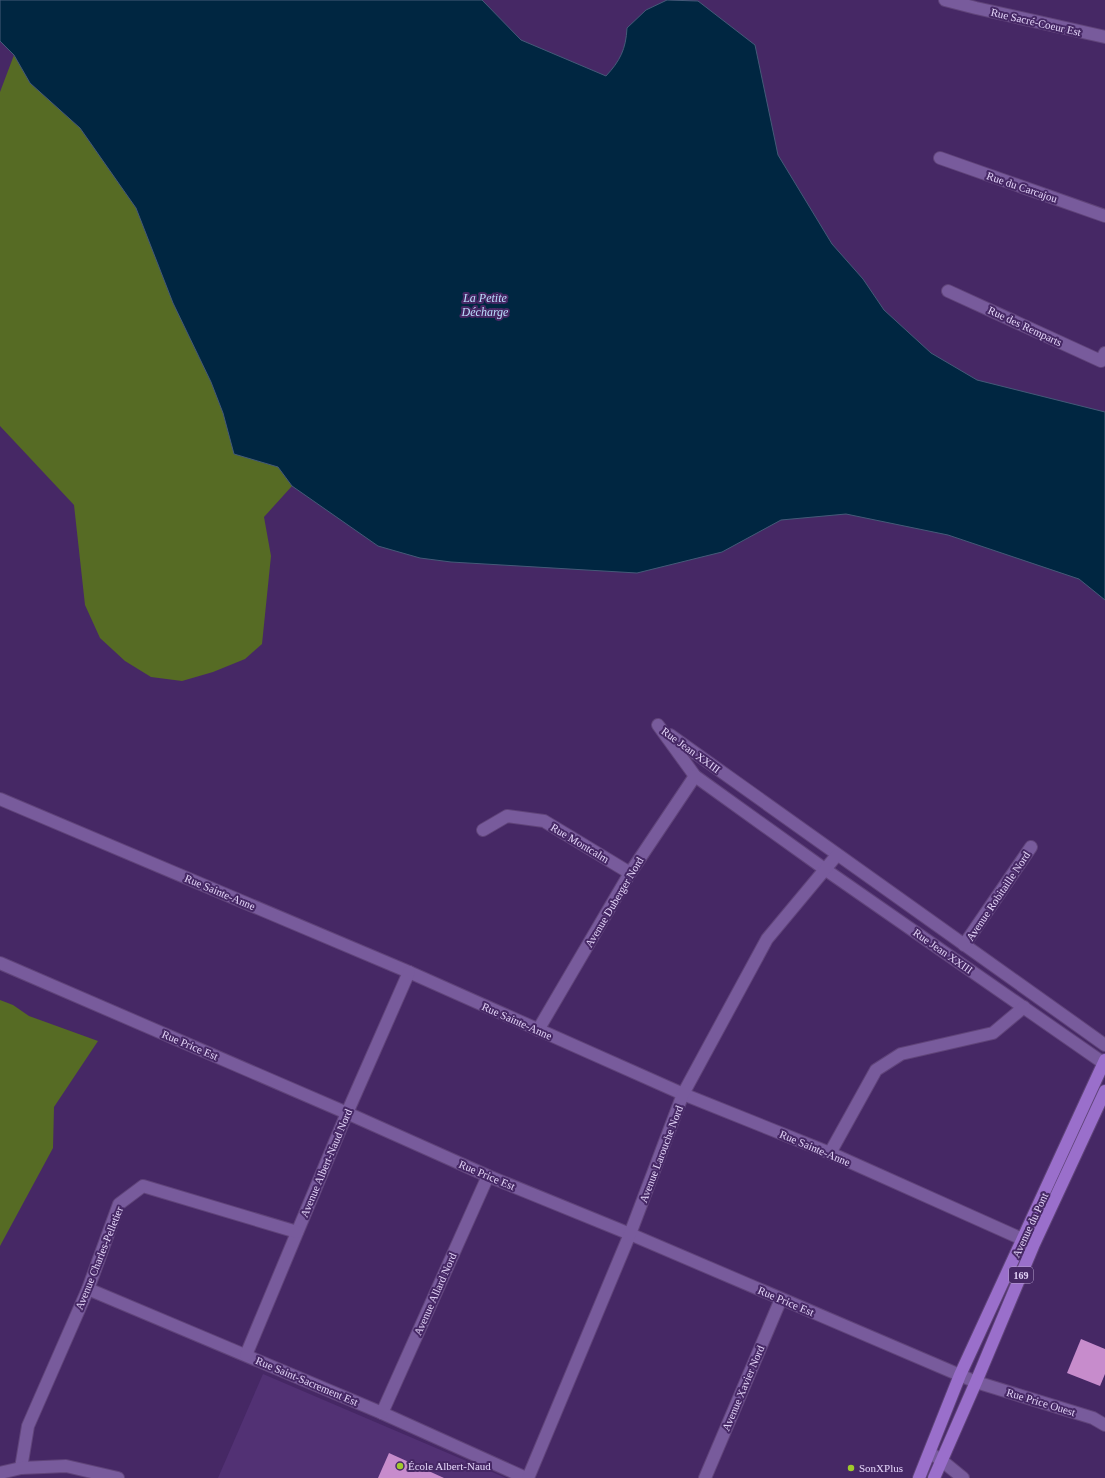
<svg xmlns="http://www.w3.org/2000/svg" width="1105" height="1478" font-family="'Times New Roman',serif">
  <style>
    .built { fill: #523174 }
    .green { fill: #566b24 }
    .water { fill: #002641; stroke: #445a78 }
    .building { fill: #c78ccc }
    .lines { fill: none; stroke-linecap: round; stroke-linejoin: round }
    .minor-casing { stroke: #60447a; stroke-width: 14 }
    .major-casing { stroke: #60447a; stroke-width: 14 }
    .minor { stroke: #785b9c; stroke-width: 12 }
    .major { stroke: #9a6fcb; stroke-width: 12 }
    .poi-dot { fill: #a0c92c; stroke: #462865; stroke-width: 1.5 }
    .labels { text-anchor: middle; stroke-width: 4; stroke-linejoin: round; paint-order: stroke }
    .shield { fill: #462865; stroke: #b5a1cd; stroke-width: 1 }
    .shield-label { font-size: 10px; font-weight: bold; fill: #e4d5f9 }
    .street-label { font-size: 11px; fill: #e4d5f9; stroke: #462865 }
    .poi-label { font-size: 11px; fill: #e4d5f9; stroke: #462865; text-anchor: start }
    .water-label { font-size: 12px; font-style: italic; fill: #bbdefd; stroke: #462865 }
  </style>
  <rect width="100%" height="100%" fill="#462865"/>
  <polygon class="built" points="263,1374 506,1478 218,1478"/>
  <g class="green">
    <polygon points="14,55 30,83 80,128 136,208 173,303 211,382 223,413 234,453 278,467 292,486 264,517 271,556 262,644 245,659 213,672 182,681 151,677 125,661 100,638 85,605 74,505 0,426 0,92"/>
    <polygon points="0,1000 13,1005 29,1016 98,1041 54,1107 53,1148 0,1246"/>
  </g>
  <path class="water" d="M0,0H482L521,40L606,76C620,61 626,49 627,28L646,10L667,0L698,1L755,45L778,155L832,244L863,279L884,310L931,353L977,380L1105,412V600L1079,579L948,535L846,514L781,520L722,552L637,573L451,562L420,558L378,546L292,486L278,467L234,454L223,413L211,382L173,303L136,208L80,128L30,83L14,55L0,41Z"/>
  <g class="building">
    <polygon points="1081,1339 1105,1349 1105,1374 1100,1386 1067,1373"/>
    <polygon points="389,1453 444,1478 378,1478"/>
  </g>
  <g class="lines">
    <defs>
      <g id="minor">
        <polyline points="945,0 976,8 1105,37"/>
        <polyline points="940,158 1105,216"/>
        <polyline points="948,291 1101,361 1105,353"/>
        <polyline points="658,725 695,776 826,870 1105,1064"/>
        <polyline points="670,735 1105,1045"/>
        <polyline points="0,799 409,972 683,1094 830,1153 1031,1243"/>
        <polyline points="483,830 507,816 544,821 630,873"/>
        <polyline points="964,945 1031,847"/>
        <polyline points="0,963 347,1113 488,1176 630,1234 976,1382 1093,1418 1105,1425"/>
        <polyline points="538,1030 630,873 695,776"/>
        <polyline points="830,1153 876,1070 901,1054 993,1033 1024,1007"/>
        <polyline points="88,1289 382,1413 526,1478"/>
        <polyline points="246,1355 347,1113 409,972"/>
        <polyline points="382,1413 488,1176"/>
        <polyline points="930,1453 941,1460 963,1478"/>
        <polyline points="21,1468 28,1426 88,1289 119,1204 143,1186 297,1232"/>
        <polyline points="0,1473 21,1468 66,1466 118,1478"/>
        <polyline points="528,1478 630,1234 683,1094 767,939 837,855"/>
        <polyline points="705,1478 781,1299"/>
      </g>
      <g id="major">
        <polyline points="919,1478 960,1375 1105,1060"/>
        <polyline points="934,1478 976,1382 1034,1244 1105,1091"/>
      </g>
    </defs>
    <use href="#minor" class="minor-casing"/>
    <use href="#major" class="major-casing"/>
    <use href="#minor" class="minor"/>
    <use href="#major" class="major"/>
  </g>
  <g class="poi-dot">
    <circle cx="400" cy="1466" r="4"/>
    <circle cx="851" cy="1468" r="4"/>
  </g>
  <g class="labels">
    <rect class="shield" x="1009" y="1267" width="24" height="16" rx="3"/>
    <g class="shield-label">
      <text x="1021" y="1279">169</text>
    </g>
    <g class="street-label">
      <text transform="translate(1036 22) rotate(13)" y="4">Rue Sacré-Coeur Est</text>
      <text transform="translate(1022 187) rotate(19)" y="4">Rue du Carcajou</text>
      <text transform="translate(1025 326) rotate(25)" y="4">Rue des Remparts</text>
      <text transform="translate(691 750) rotate(36)" y="4">Rue Jean XXIII</text>
      <text transform="translate(580 843) rotate(31)" y="4">Rue Montcalm</text>
      <text transform="translate(220 892) rotate(23)" y="4">Rue Sainte-Anne</text>
      <text transform="translate(998 896) rotate(-56)" y="4">Avenue Robitaille Nord</text>
      <text transform="translate(614 902) rotate(-59)" y="4">Avenue Duberger Nord</text>
      <text transform="translate(943 951) rotate(35)" y="4">Rue Jean XXIII</text>
      <text transform="translate(517 1021) rotate(24)" y="4">Rue Sainte-Anne</text>
      <text transform="translate(190 1045) rotate(23)" y="4">Rue Price Est</text>
      <text transform="translate(815 1148) rotate(23)" y="4">Rue Sainte-Anne</text>
      <text transform="translate(661 1154) rotate(-69)" y="4">Avenue Larouche Nord</text>
      <text transform="translate(326 1163) rotate(-67)" y="4">Avenue Albert-Naud Nord</text>
      <text transform="translate(487 1175) rotate(23)" y="4">Rue Price Est</text>
      <text transform="translate(1030 1225) rotate(-65)" y="4">Avenue du Pont</text>
      <text transform="translate(99 1258) rotate(-68)" y="4">Avenue Charles-Pelletier</text>
      <text transform="translate(435 1294) rotate(-66)" y="4">Avenue Allard Nord</text>
      <text transform="translate(786 1301) rotate(23)" y="4">Rue Price Est</text>
      <text transform="translate(307 1381) rotate(23)" y="4">Rue Saint-Sacrement Est</text>
      <text transform="translate(743 1388) rotate(-67)" y="4">Avenue Xavier Nord</text>
      <text transform="translate(1041 1402) rotate(17)" y="4">Rue Price Ouest</text>
    </g>
    <g class="poi-label">
      <text x="408" y="1470">École Albert-Naud</text>
      <text x="859" y="1472">SonXPlus</text>
    </g>
    <g class="water-label">
      <text x="485" y="302">La Petite<tspan x="485" dy="14">Décharge</tspan></text>
    </g>
  </g>
</svg>
